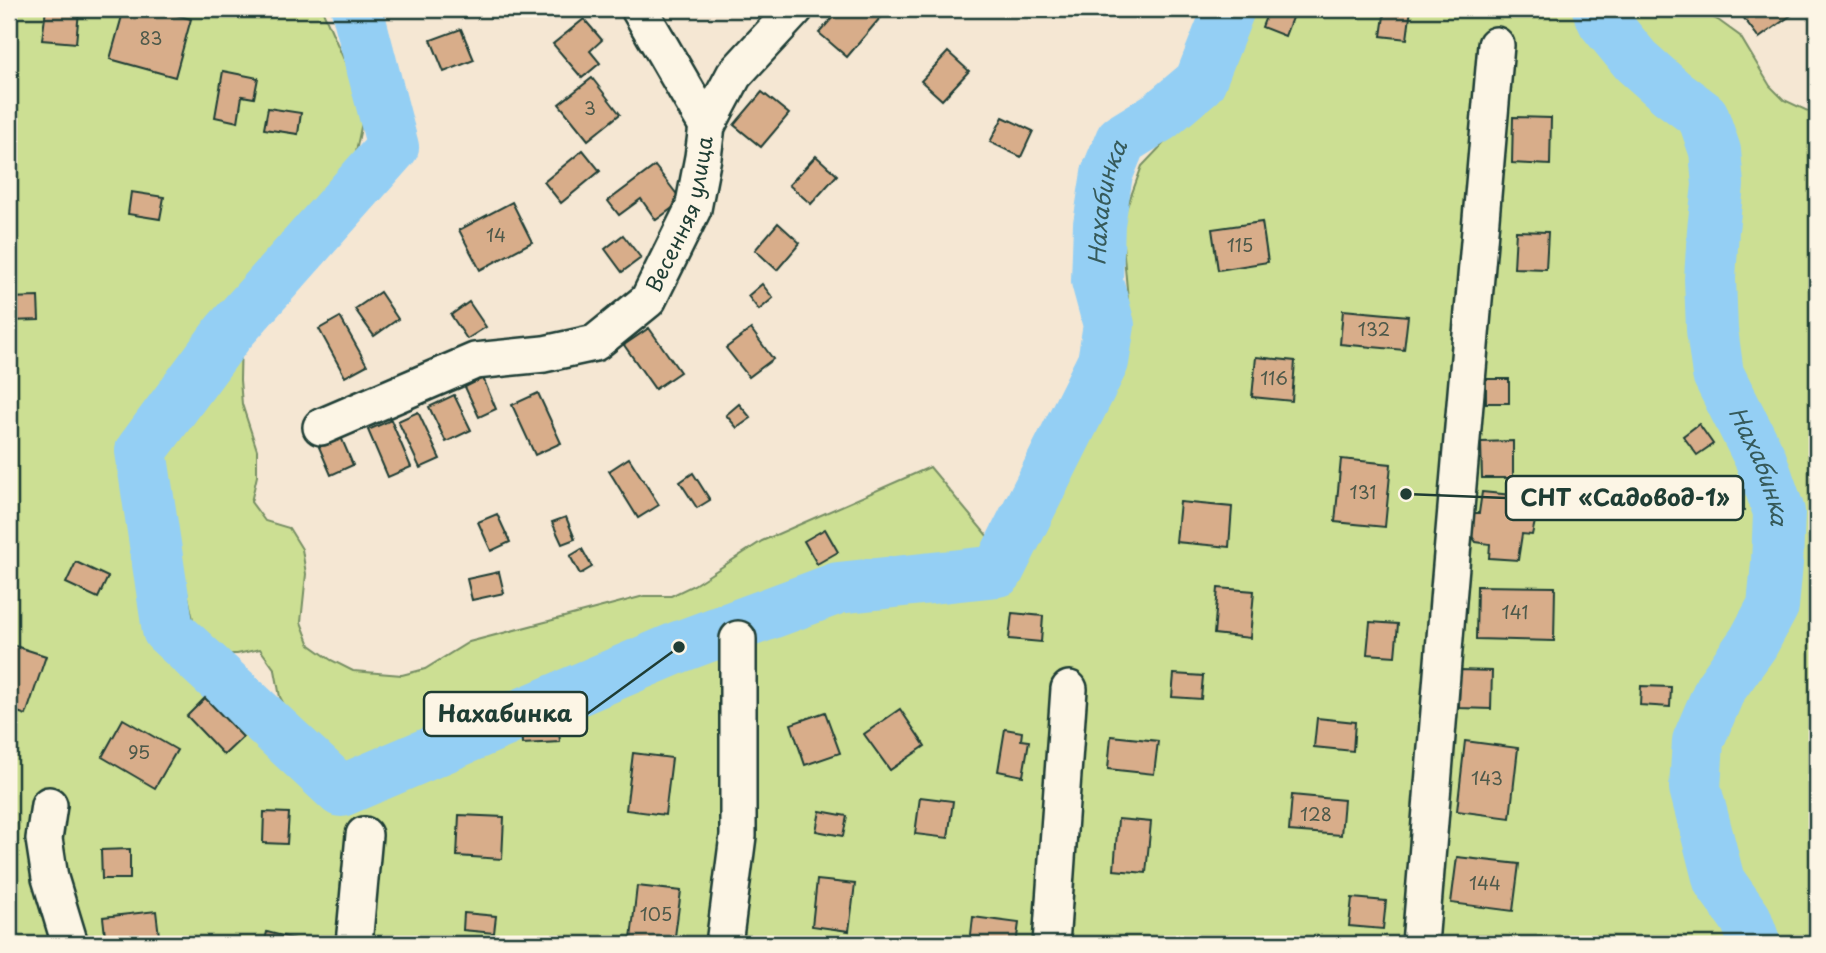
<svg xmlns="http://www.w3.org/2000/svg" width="1826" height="953" font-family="'Playpen Sans',sans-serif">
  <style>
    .green { fill: #ccdf93; stroke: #768e64; stroke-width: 2 }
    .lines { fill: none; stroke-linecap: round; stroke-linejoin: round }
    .river { stroke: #94cff4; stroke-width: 52 }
    .building { fill: #d8ad8a; stroke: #1f3d34; stroke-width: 2 }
    .minor-casing { stroke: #1f3d34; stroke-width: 40 }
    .minor { stroke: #fcf5e5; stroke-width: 35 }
    .labels { text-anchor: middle; stroke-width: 5; stroke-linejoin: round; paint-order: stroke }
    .number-label { font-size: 18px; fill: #4d594a }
    .street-label { font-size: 21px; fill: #1f3d34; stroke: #fcf5e5 }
    .water-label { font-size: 23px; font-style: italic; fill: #365a5a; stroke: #fcf5e5 }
    .leader { fill: none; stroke: #1f3d34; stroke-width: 2.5 }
    .callout-dot { fill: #1f3d34; stroke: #fcf5e5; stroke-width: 2.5 }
    .callout { fill: #fcf5e5; stroke: #1f3d34; stroke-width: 2.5 }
    .callout-label { font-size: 23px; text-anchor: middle; font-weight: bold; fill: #1f3d34 }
  </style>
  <rect width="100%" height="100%" fill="#f5e7d3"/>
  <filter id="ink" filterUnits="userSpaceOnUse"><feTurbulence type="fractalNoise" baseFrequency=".0143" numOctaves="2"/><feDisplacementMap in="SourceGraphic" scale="14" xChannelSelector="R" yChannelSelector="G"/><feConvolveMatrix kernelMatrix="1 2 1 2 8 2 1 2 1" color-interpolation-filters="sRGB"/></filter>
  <g filter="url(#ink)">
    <polygon class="green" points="9,9 322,9 365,108 355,156 311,215 128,441 167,642 298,781 348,808 390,793 479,746 514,718 743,630 746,601 743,604 565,679 493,705 348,768 305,744 280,697 275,670 260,649 237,654 213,654 196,633 185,583 177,558 175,533 171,508 158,485 158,458 168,433 241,336 240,380 242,404 257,450 257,476 251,502 265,521 289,528 302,549 306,574 301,622 310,645 331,660 353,671 402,675 425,669 469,642 644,596 671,596 694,585 762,541 930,467 1018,573 1049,522 1112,383 1128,300 1121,223 1142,166 1207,98 1243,9 1695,9 1718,20 1740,36 1770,86 1784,100 1808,111 1817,123 1817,944 9,944"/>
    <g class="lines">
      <g class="river">
        <path id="s1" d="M357,9L393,147L228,333L141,451L168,630L341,791L679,647L838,588L998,571L1103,362L1109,325L1097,281L1099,224L1107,174L1121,140L1160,116L1200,82L1229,9"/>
        <path id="s2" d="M1598,9L1604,22L1636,61L1671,92L1703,116L1715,151L1718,185L1713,230L1710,279L1712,330L1718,374L1761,460L1779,512L1777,563L1773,606L1753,643L1720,689L1698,741L1695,788L1719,881L1746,919L1755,944"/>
      </g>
    </g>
    <g class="building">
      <polygon points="46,9 79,11 76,43 42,40"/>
      <polygon points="124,9 154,9 191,19 175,77 110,59"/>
      <polygon points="840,9 870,9 880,18 847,57 819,33"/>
      <polygon points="1269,9 1279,9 1293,15 1285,36 1262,27"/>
      <polygon points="1385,9 1411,9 1407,39 1381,36"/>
      <polygon points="1737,9 1795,9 1797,11 1759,38"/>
      <polygon points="584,19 602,40 590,51 600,63 582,78 553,44"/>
      <polygon points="461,29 474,60 444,72 431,40"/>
      <polygon points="948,52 969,71 942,100 921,81"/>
      <polygon points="223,71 258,78 254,98 242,96 238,122 215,117"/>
      <polygon points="592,78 620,114 588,140 559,104"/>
      <polygon points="762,92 789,114 761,147 734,125"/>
      <polygon points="268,108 301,113 298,134 264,129"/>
      <polygon points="1003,117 1033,131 1021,157 990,142"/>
      <polygon points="1513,117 1551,118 1550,165 1512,163"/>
      <polygon points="583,150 600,171 561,203 544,182"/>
      <polygon points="816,156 837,175 811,204 789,185"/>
      <polygon points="655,166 682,201 656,220 641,199 619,215 608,201"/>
      <polygon points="131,192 164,197 160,219 128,214"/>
      <polygon points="512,202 532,242 480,270 459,230"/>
      <polygon points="1262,222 1268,262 1218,270 1212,229"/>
      <polygon points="778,223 800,243 777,270 755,250"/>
      <polygon points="1516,231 1548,232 1546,269 1514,268"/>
      <polygon points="623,235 641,258 622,272 605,249"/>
      <polygon points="762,284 773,298 759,310 748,296"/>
      <polygon points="380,292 398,319 374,336 355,309"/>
      <polygon points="38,297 39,320 9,321 9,298"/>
      <polygon points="469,302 486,327 467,339 451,315"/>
      <polygon points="1343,310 1408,316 1404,350 1340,344"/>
      <polygon points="340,317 367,365 345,377 319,329"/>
      <polygon points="649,328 680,372 655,389 624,345"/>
      <polygon points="751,329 773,359 749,377 726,348"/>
      <polygon points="1256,357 1295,361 1292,401 1252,397"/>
      <polygon points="483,378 496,409 479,417 465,387"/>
      <rect x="1486" y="379" width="23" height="24"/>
      <polygon points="538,393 561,443 535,455 512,405"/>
      <polygon points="454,395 471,430 446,442 429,407"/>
      <polygon points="739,404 751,418 737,428 726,415"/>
      <polygon points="418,412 440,459 420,468 398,421"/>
      <polygon points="391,420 411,467 388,477 368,430"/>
      <polygon points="1699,424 1713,444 1697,455 1683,436"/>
      <polygon points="341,437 353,465 331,475 319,447"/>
      <polygon points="1513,441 1513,478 1482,478 1481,442"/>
      <polygon points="629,458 659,505 638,518 609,471"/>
      <polygon points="1341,459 1391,464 1385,527 1335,522"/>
      <polygon points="693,473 710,500 697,508 680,482"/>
      <polygon points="1744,490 1744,511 1719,511 1719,491"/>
      <polygon points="1482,492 1522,496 1521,514 1536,517 1532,535 1522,534 1518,560 1489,558 1490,544 1476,542 1468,531 1470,513 1479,513"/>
      <polygon points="1180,502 1232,507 1229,547 1176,542"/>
      <polygon points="497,514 510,542 491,551 478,522"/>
      <polygon points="566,517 575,539 562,544 552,522"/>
      <polygon points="825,529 838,552 817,564 804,541"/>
      <polygon points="582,549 592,567 580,574 570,556"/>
      <polygon points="76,562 108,577 98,598 66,583"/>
      <polygon points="499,572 504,593 472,600 467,579"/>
      <polygon points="1477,586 1555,587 1554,641 1476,639"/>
      <polygon points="1218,588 1254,591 1250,638 1214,634"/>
      <polygon points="1012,613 1043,616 1041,642 1009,639"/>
      <polygon points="1370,622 1398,624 1395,656 1367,654"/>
      <polygon points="9,644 46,656 26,715 9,709"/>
      <polygon points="1460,670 1492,671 1491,709 1459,708"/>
      <polygon points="1174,674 1203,676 1201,699 1172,697"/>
      <polygon points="1641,686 1671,687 1670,707 1640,705"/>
      <polygon points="205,698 243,737 224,755 187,716"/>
      <polygon points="900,709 925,746 890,770 864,734"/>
      <polygon points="825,712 840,753 805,765 791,724"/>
      <polygon points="558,718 560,742 522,744 521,719"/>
      <polygon points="1317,718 1355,722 1353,751 1314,747"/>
      <polygon points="123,719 177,750 155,788 102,757"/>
      <polygon points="1005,729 1022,732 1021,740 1029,741 1023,776 998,771"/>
      <polygon points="1111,736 1158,741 1154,774 1108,769"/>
      <polygon points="1465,741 1518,748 1510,818 1457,811"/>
      <polygon points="633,753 672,758 665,815 626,810"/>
      <polygon points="1292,795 1344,800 1341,835 1289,831"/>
      <polygon points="920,797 953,801 948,838 915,834"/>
      <polygon points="820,811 847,816 843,836 816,831"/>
      <polygon points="264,812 289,813 287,844 263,843"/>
      <polygon points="459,815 504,817 502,859 457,856"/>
      <polygon points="1118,819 1151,822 1146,873 1114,870"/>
      <polygon points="130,849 130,879 102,879 101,850"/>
      <polygon points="1457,857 1519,864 1513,911 1451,903"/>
      <polygon points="817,880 855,884 849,931 812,926"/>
      <polygon points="637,886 681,891 674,944 631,939"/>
      <polygon points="1352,898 1386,901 1383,929 1349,926"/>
      <polygon points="156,911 160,944 106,944 103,917"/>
      <polygon points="464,913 496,916 494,933 463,930"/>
      <polygon points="973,917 1019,923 1016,944 970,944"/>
      <polygon points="267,932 298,940 297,944 264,944"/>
    </g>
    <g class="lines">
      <defs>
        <g id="minor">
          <polyline points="639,9 707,126"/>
          <path id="s3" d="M321,427L475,361L544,354L595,343L648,300L693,209L703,157L707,126L734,75L795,9"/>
          <polyline points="49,805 44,839 50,878 70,944"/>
          <polyline points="354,944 364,835"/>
          <polyline points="724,944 738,836 738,639"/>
          <polyline points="1051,944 1069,689"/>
          <polyline points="1420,944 1448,601 1496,45"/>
        </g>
      </defs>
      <use href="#minor" class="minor-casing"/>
      <use href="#minor" class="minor"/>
    </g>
  </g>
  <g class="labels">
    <g class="number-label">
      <text x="151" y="45">83</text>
      <text x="590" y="115">3</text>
      <text x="496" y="242">14</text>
      <text x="1240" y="252">115</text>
      <text x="1374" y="336">132</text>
      <text x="1274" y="385">116</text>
      <text x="1363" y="499">131</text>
      <text x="1515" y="619">141</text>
      <text x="139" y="759">95</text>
      <text x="1487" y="785">143</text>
      <text x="1316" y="821">128</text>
      <text x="1485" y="890">144</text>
      <text x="656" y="921">105</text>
    </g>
    <g class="street-label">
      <text dy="7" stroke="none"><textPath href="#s3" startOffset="450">Весенняя улица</textPath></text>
    </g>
    <g class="water-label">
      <text dy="8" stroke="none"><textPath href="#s1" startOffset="2049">Нахабинка</textPath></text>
      <text dy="8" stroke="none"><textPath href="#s2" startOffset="514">Нахабинка</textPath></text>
    </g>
  </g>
  <path class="leader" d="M1406 494L1506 498M679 647L587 714"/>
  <g class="callout-dot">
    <circle cx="1406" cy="494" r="7"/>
    <circle cx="679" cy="647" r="7"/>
  </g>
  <g class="callout">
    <rect x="1506" y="476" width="237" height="44" rx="7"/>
    <rect x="424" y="692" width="163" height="44" rx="7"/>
  </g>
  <g class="callout-label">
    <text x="1625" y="506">СНТ «Садовод-1»</text>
    <text x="505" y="722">Нахабинка</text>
  </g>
  <rect width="1826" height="953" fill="none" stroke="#fcf5e5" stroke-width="35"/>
  <rect x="18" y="18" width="1791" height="918" fill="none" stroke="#1f3d34" stroke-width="2.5" filter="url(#ink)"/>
</svg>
